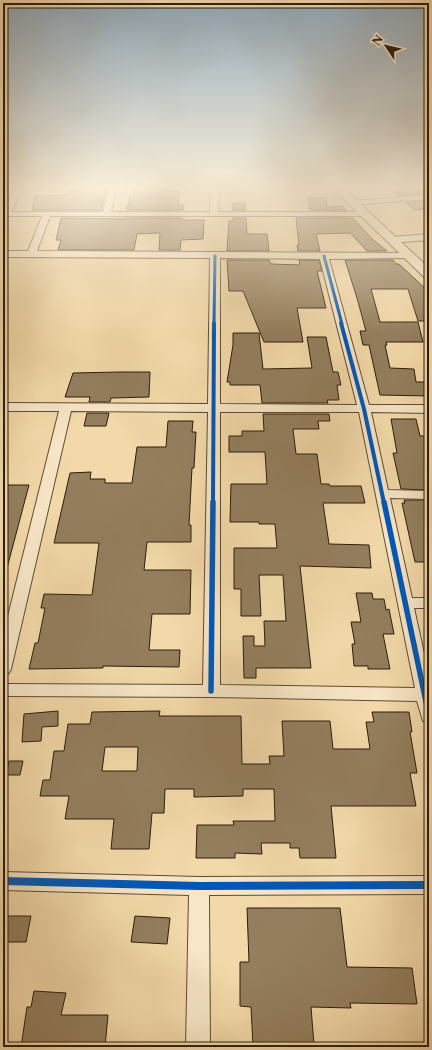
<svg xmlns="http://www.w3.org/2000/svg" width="432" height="1050" font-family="'Libre Caslon Text',serif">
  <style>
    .building { fill: #947e5e; stroke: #2d1c0d; fill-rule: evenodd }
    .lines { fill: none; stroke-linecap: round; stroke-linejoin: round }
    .minor-casing { stroke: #5e4b34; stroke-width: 2 }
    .tertiary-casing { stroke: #5e4b34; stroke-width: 2 }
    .minor { fill: #f7e6c7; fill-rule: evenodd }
    .tertiary { fill: #f7e6c7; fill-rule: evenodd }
    .cycleway-far3-casing { stroke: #f7e6c7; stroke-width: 4.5 }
    .cycleway-far2-casing { stroke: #f7e6c7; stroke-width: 6 }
    .cycleway-far1-casing { stroke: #f7e6c7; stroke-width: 8 }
    .cycleway-casing { stroke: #f7e6c7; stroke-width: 10 }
    .cycleway-far3 { stroke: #0057b8; stroke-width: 3 }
    .cycleway-far2 { stroke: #0057b8; stroke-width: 4 }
    .cycleway-far1 { stroke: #0057b8; stroke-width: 5.5 }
    .cycleway { stroke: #0057b8; stroke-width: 8 }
  </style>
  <rect width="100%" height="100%" fill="#f3d9a9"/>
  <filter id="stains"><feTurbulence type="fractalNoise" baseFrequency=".005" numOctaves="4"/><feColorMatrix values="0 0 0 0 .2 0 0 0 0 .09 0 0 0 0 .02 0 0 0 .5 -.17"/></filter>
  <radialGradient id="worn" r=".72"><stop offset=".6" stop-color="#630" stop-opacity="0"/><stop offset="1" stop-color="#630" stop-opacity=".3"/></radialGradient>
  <g class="building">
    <polygon points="69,187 107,187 101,210 32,210 35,196 66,195"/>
    <polygon points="132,187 166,187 166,191 180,191 178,205 184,205 183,210 127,210"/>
    <polygon points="388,187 429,187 429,194 399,196"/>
    <polygon points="308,198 326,198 327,207 342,206 347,210 310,210"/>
    <polygon points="429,200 429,208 415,210 406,202"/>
    <polygon points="233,203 245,203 246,210 233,210"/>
    <polygon points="61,218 125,219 125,218 182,218 182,220 204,220 203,239 181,240 180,250 159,250 160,233 137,234 134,250 58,250 61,240 56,240"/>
    <polygon points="233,218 246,218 247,234 267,234 269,251 227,251 229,221 233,221"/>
    <polygon points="296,218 353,218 373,240 387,251 367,251 350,233 316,234 320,251 298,251 297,245 299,245"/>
    <polygon points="227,260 269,260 271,264 300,265 299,260 319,260 322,271 317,271 326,308 297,308 303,342 264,342 243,291 229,291"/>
    <polygon points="345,260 393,260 396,264 399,264 429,292 429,321 418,321 408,289 371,289 380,322 418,322 423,342 386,342 387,345 385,345 390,368 414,369 416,382 429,382 429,396 380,395 369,345 363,345 360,331 366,331 357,298"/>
    <polygon points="233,333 259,333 263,369 312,368 307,337 326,337 333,372 338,372 341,385 337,385 339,400 327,400 328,403 262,403 260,385 230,385 230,382 227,382 233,345"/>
    <polygon points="120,372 150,372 149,397 111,398 110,402 89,402 90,397 65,397 73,373"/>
    <polygon points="87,413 109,413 106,426 84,426"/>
    <polygon points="263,414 329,414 330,421 318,421 319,429 293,429 296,454 317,454 321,484 329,484 330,486 361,486 365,503 323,503 329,544 369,545 371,568 300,566 311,668 256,668 256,678 244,678 243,636 254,636 254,646 265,646 264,621 286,621 283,575 259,575 261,616 241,616 241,589 234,589 234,548 277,548 275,524 259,524 259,522 230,522 231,484 267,484 265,452 229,452 229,436 242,436 242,431 264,431"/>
    <polygon points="391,419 416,419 420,436 429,436 429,490 401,489 393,453 397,453"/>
    <polygon points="168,421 193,421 192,432 196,432 194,468 192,468 189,525 191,525 191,542 147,542 144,570 191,570 190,614 152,614 149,650 180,650 179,667 103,666 103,668 29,669 35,643 38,643 45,608 41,608 44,594 92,595 99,543 54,543 70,473 91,472 90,479 105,479 105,483 132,483 137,447 166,447"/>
    <polygon points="3,485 29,485 7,568 3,568"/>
    <polygon points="404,500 429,500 429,562 415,562 402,503 405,503"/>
    <polygon points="356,593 372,593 373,599 384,599 386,610 389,609 394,634 383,634 390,669 368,669 368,666 354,666 352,644 355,644 351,622 361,622"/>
    <polygon points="58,711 58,726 42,727 41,741 22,742 24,714"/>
    <path d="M160,711L159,716H241L242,764H270L269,756H284L282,721H330L333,749H370L366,722H374L372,712H409L412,732H410L417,773H410L416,806H331L336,858H300L299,848H290V843H261L262,854L235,853V858H196L197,825H234L233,821H275L274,789H243V796L194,797V789H165L164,813H152L149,849H111L114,819H65L69,796H40L43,780H50L54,751H64L68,724H90L92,712ZM105,747H138L137,771H102Z"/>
    <polygon points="9,761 23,761 20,775 6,775"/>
    <polygon points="247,908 340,908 347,967 412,968 417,1004 350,1003 351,1008 311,1007 314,1045 253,1046 251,1007 240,1006 240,962 249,962"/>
    <polygon points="3,916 31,916 26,942 3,942"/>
    <polygon points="135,916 170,918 167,944 131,942"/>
    <polygon points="34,991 66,993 61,1015 108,1015 105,1047 21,1047 27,1007 31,1007"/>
  </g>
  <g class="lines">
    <defs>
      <g id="minor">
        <path d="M15,187H23L11,212H103L109,187H117L111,212H210L211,187H219L218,212H364L368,214L364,216H50L37,251L409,253L411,255L406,258L329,259L369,405H429V413L371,412L388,490L429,491V499L390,498L412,598H429V608H414L429,676V723L423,721L417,701L211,697L3,696V684L203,685L208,412L71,411L11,669L9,673L3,675V636L59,411H3V403L208,404L210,258L3,257V251H28L42,216H3V212ZM220,258L320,259L357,405L220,404ZM220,412H359L415,688L220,685Z"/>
        <polygon points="429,195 429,199 352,205 348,203 352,201"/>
        <polygon points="429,234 429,240 391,243 387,240 391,237"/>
        <polygon points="3,872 199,877 429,876 429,894 209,895 210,1047 186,1047 189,895 3,890"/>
      </g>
      <polygon id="tertiary" points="331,187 342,187 429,268 429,279 425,278"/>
    </defs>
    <use href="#minor" class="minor-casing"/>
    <use href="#tertiary" class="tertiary-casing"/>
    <use href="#minor" class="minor"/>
    <use href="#tertiary" class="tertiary"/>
    <defs>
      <g id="cycleway-far3">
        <polyline points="324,256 342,324"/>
        <polyline points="214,324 215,256"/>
      </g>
      <g id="cycleway-far2">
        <polyline points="341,323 364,409 384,503"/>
        <polyline points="213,503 214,323"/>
      </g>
      <g id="cycleway-far1">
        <polyline points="384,502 429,716"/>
        <polyline points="211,691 213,502"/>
      </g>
      <polyline id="cycleway" points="3,881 199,886 429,885"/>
    </defs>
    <use href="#cycleway-far3" class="cycleway-far3-casing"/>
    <use href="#cycleway-far2" class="cycleway-far2-casing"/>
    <use href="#cycleway-far1" class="cycleway-far1-casing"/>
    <use href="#cycleway" class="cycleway-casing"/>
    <use href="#cycleway-far3" class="cycleway-far3"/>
    <use href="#cycleway-far2" class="cycleway-far2"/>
    <use href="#cycleway-far1" class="cycleway-far1"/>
    <use href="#cycleway" class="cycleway"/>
  </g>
  <linearGradient id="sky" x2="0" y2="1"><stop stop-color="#91a9ba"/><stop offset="0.56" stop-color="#faeed8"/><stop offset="1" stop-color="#faeed8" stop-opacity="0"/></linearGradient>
  <rect width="432" height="334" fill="url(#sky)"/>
  <rect width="432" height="1050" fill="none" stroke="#f3d9a9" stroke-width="16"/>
  <rect x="4" y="4" width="424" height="1042" fill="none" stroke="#2d1c0d" stroke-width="2"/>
  <rect x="8" y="8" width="416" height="1034" fill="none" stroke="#2d1c0d"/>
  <g transform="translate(386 46) rotate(305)" stroke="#f7e6c7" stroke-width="3" paint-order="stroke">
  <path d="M0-3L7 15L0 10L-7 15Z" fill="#2d1c0d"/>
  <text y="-6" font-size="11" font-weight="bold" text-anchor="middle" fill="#2d1c0d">N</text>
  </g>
  <rect width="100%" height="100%" filter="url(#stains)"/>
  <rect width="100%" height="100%" fill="url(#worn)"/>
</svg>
